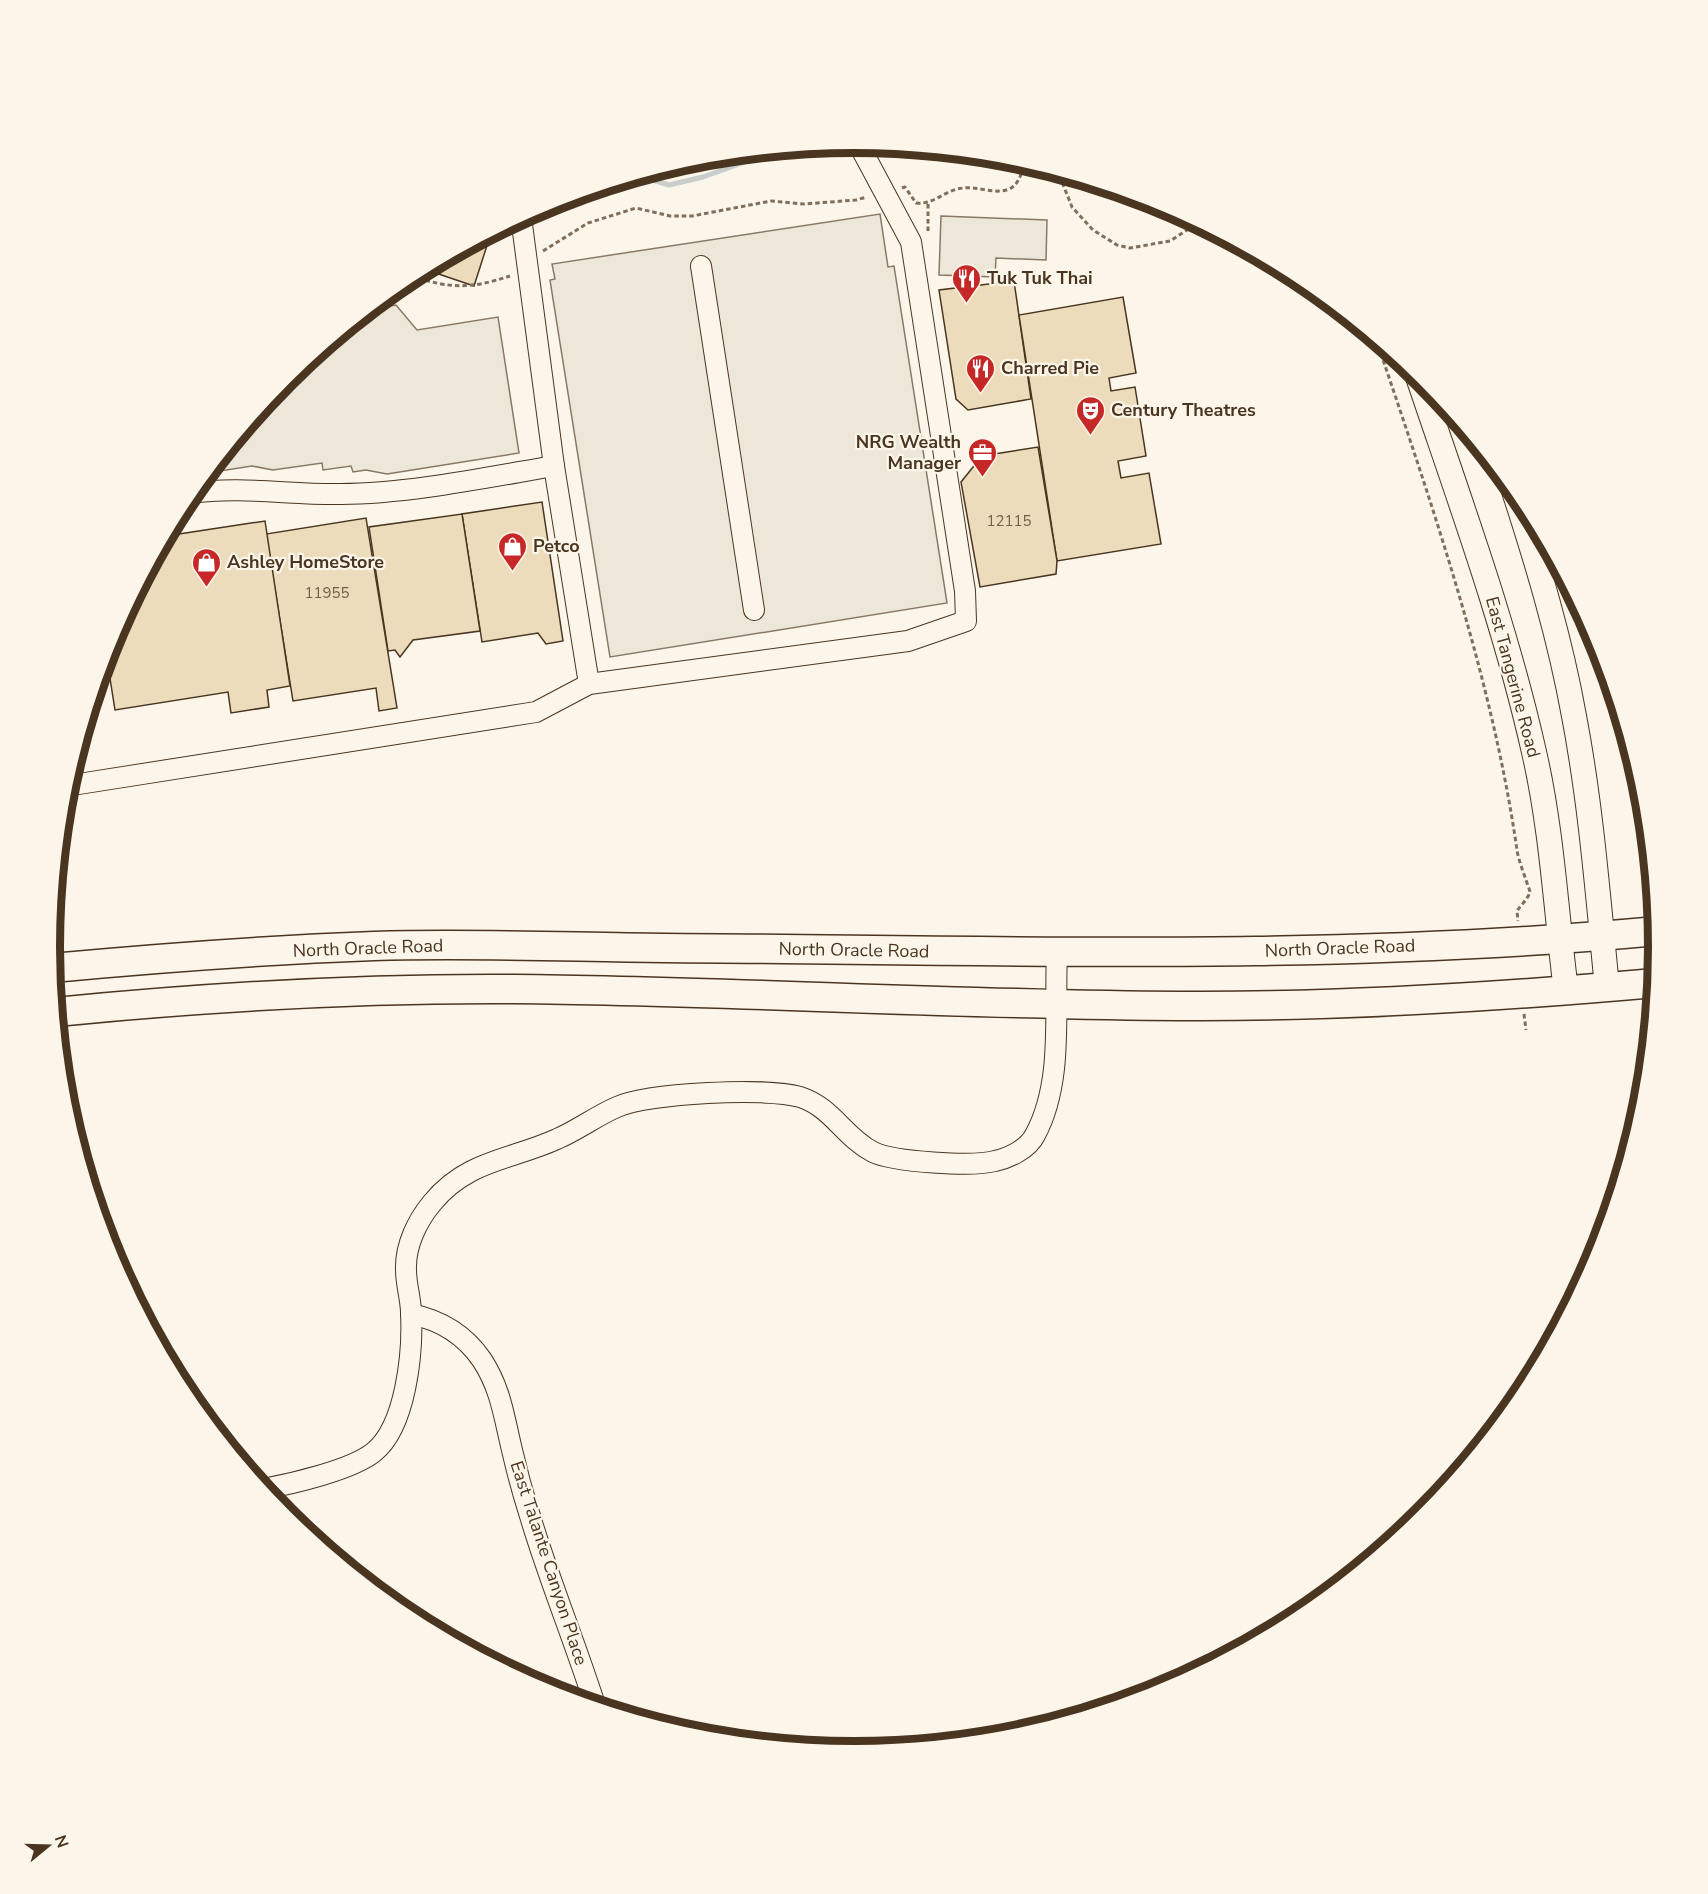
<svg xmlns="http://www.w3.org/2000/svg" width="1708" height="1894" font-family="'Nunito Sans',sans-serif">
  <style>
    .parking { fill: #ede7d9; stroke: #887966; stroke-width: 1.5 }
    .lines { fill: none; stroke-linecap: round; stroke-linejoin: round }
    .stream { stroke: #c9cecd; stroke-width: 5 }
    .building { fill: #ecdcbc; stroke: #4a3520; stroke-width: 1.5 }
    .minor-casing { stroke: #4a3520; stroke-width: 22 }
    .major-casing { stroke: #4a3520; stroke-width: 26 }
    .highway-casing { stroke: #4a3520; stroke-width: 31 }
    .path { stroke: #7f6f5c; stroke-width: 3; stroke-dasharray: 4.5 3; stroke-linecap: butt }
    .minor { stroke: #fbf6e9; stroke-width: 20 }
    .major { stroke: #fbf6e9; stroke-width: 24 }
    .highway { stroke: #fbf6e9; stroke-width: 28 }
    .labels { text-anchor: middle; stroke-width: 4.5; stroke-linejoin: round; paint-order: stroke }
    .number-label { font-size: 15px; fill: #725f47 }
    .poi-label { font-size: 18px; font-weight: bold; fill: #4a3520; stroke: #fbf6e9; text-anchor: start }
    .street-label { font-size: 18px; fill: #4a3520; stroke: #fbf6e9 }
    .rim { fill: none; stroke: #4a3520; stroke-width: 8 }
  </style>
  <rect width="100%" height="100%" fill="#fbf6e9"/>
  <g class="parking">
    <polygon points="880,214 888,267 894,266 947,603 610,657 550,280 555,279 552,264"/>
    <polygon points="941,216 1047,220 1046,260 996,258 995,277 939,275"/>
    <polygon points="377,303 378,308 396,305 417,330 498,317 519,453 387,474 366,470 353,472 351,466 323,470 322,463 273,470 252,466 207,473 285,378"/>
  </g>
  <g class="lines">
    <polyline class="stream" points="639,176 669,185 703,177 778,150"/>
  </g>
  <g class="building">
    <polygon points="491,233 474,286 424,269"/>
    <polygon points="1014,281 1031,399 968,410 956,399 939,290"/>
    <polygon points="1123,297 1136,373 1109,378 1111,391 1135,387 1146,456 1118,461 1121,478 1149,473 1161,544 1057,561 1019,315"/>
    <polygon points="1038,447 1057,561 1056,574 980,587 961,482 982,456"/>
    <polygon points="542,502 563,641 546,644 538,633 482,642 462,514"/>
    <polygon points="462,514 480,631 413,640 400,657 395,650 388,651 369,527"/>
    <polygon points="366,518 397,708 379,711 376,688 293,701 266,534"/>
    <polygon points="265,521 290,686 267,690 269,707 231,713 228,692 115,710 106,653 111,639 166,536"/>
    <polygon points="106,653 110,678 98,680"/>
  </g>
  <g class="lines">
    <defs>
      <g id="minor">
        <polyline points="521,217 554,466 589,684"/>
        <polyline points="701,266 754,610"/>
        <path d="M191,493C241,486 291,495 341,494C407,494 489,477 554,466"/>
        <polyline points="66,786 536,712 589,684 908,641 966,621 965,591 911,242 858,143"/>
        <path d="M411,1314C440,1320 465,1335 482,1360C501,1389 504,1417 512,1450C517,1472 523,1494 530,1516C549,1580 575,1642 595,1705"/>
        <path d="M263,1489C291,1484 352,1470 374,1452C406,1426 413,1353 411,1313C411,1299 406,1285 406,1270C405,1246 417,1221 432,1203C467,1160 511,1160 557,1139C578,1130 596,1116 617,1107C648,1093 767,1087 800,1097C832,1107 844,1137 873,1152C893,1162 973,1167 995,1161C1009,1158 1028,1149 1035,1135C1064,1082 1054,1011 1057,953"/>
      </g>
      <g id="major">
        <path d="M1417,374C1459,499 1505,623 1534,752C1552,830 1556,911 1566,991"/>
        <path d="M1513,488C1537,562 1560,638 1574,716C1591,805 1598,897 1607,987"/>
      </g>
      <g id="highway">
        <path d="M52,968C159,958 266,950 374,946C471,943 568,947 664,948C995,950 1327,962 1657,931"/>
        <path d="M56,1012C208,997 361,988 514,989C736,991 959,1005 1181,1006C1340,1007 1497,997 1655,983"/>
      </g>
    </defs>
    <use href="#minor" class="minor-casing"/>
    <use href="#major" class="major-casing"/>
    <use href="#highway" class="highway-casing"/>
    <g class="path">
      <polyline points="1053,171 1062,182 1072,207 1093,230 1117,245 1130,248 1170,241 1198,223"/>
      <path d="M902,188L905,187L916,203C935,205 945,189 964,188C977,186 993,194 1006,190C1016,188 1019,179 1023,170L1034,165"/>
      <polyline points="928,204 928,232"/>
      <polyline points="543,251 588,223 636,208 670,216 692,216 771,201 804,204 856,200 867,197"/>
      <path d="M411,276C452,289 470,289 510,276"/>
      <path d="M1376,339C1432,505 1492,677 1517,850C1518,860 1530,890 1530,892C1528,899 1521,905 1517,911L1518,921"/>
      <polyline points="1524,1014 1526,1030"/>
    </g>
    <use href="#minor" class="minor"/>
    <use href="#major" class="major"/>
    <use href="#highway" class="highway"/>
  </g>
  <defs>
    <symbol id="restaurant-pin" viewBox="-11 -11 22 30"><path d="M0 17L-7.5 6A9.5 9.5 0 1 1 7.5 6Z" fill="#c62828" stroke="#fbf6e9"/><path d="M-5-6h1v4h1v-4h1v4h1v-4h1v5L-1.5 .5V6h-2V.5L-5-1ZM5-6V6H3V1.5H1.5Q1.5-4 5-6Z" fill="#fff"/></symbol>
    <symbol id="theatre-pin" viewBox="-11 -11 22 30"><path d="M0 17L-7.5 6A9.5 9.5 0 1 1 7.5 6Z" fill="#c62828" stroke="#fbf6e9"/><path d="M-5-5.5Q0-4 5-5.5V0Q5 5 0 6Q-5 5-5 0ZM-3.3-2.5H-1v1.5H-3.3ZM1-2.5H3.3v1.5H1ZM-2.8 1Q0 5.5 2.8 1Z" fill="#fff"/></symbol>
    <symbol id="office-pin" viewBox="-11 -11 22 30"><path d="M0 17L-7.5 6A9.5 9.5 0 1 1 7.5 6Z" fill="#c62828" stroke="#fbf6e9"/><path d="M-6-3h4V-5.5h4V-3h4V5H-6ZM-1-4.5V-3h2v-1.5ZM-6 0V1H6V0Z" fill="#fff"/></symbol>
    <symbol id="shop-pin" viewBox="-11 -11 22 30"><path d="M0 17L-7.5 6A9.5 9.5 0 1 1 7.5 6Z" fill="#c62828" stroke="#fbf6e9"/><path d="M-5-2.5h2.3a2.7 3.5 0 0 1 5.4 0H5L5.5 6h-11ZM-1.5-2.5h3a1.5 2.3 0 0 0-3 0Z" fill="#fff"/></symbol>
  </defs>
  <g fill-rule="evenodd">
    <use href="#restaurant-pin" x="950" y="262" width="33" height="45"/>
    <use href="#restaurant-pin" x="964" y="352" width="33" height="45"/>
    <use href="#theatre-pin" x="1074" y="394" width="33" height="45"/>
    <use href="#office-pin" x="966" y="436" width="33" height="45"/>
    <use href="#shop-pin" x="496" y="530" width="33" height="45"/>
    <use href="#shop-pin" x="190" y="546" width="33" height="45"/>
  </g>
  <g class="labels">
    <g class="number-label">
      <text x="1009" y="526">12115</text>
      <text x="327" y="598">11955</text>
    </g>
    <g class="poi-label">
      <text x="987" y="284">Tuk Tuk Thai</text>
      <text x="1001" y="374">Charred Pie</text>
      <text x="1111" y="416">Century Theatres</text>
      <text x="961" y="448" text-anchor="end">NRG Wealth<tspan x="961" dy="21">Manager</tspan></text>
      <text x="533" y="552">Petco</text>
      <text x="227" y="568">Ashley HomeStore</text>
    </g>
    <g class="street-label">
      <text transform="translate(1513 677) rotate(75)" y="6">East Tangerine Road</text>
      <text transform="translate(368 948) rotate(-2)" y="6">North Oracle Road</text>
      <text transform="translate(1340 948) rotate(-2)" y="6">North Oracle Road</text>
      <text transform="translate(854 950) rotate(1)" y="6">North Oracle Road</text>
      <text transform="translate(549 1563) rotate(72)" y="6">East Talante Canyon Place</text>
    </g>
  </g>
  <path d="M0 0H1708V1894H0ZM60 947a794 794 0 1 1 1588 0a794 794 0 1 1-1588 0Z" fill="#fbf6e9" fill-rule="evenodd"/>
  <path class="rim" d="M60 947a794 794 0 1 1 1588 0a794 794 0 1 1-1588 0Z"/>
  <g transform="translate(48 1846) rotate(71)" stroke="#fbf6e9" stroke-width="4.5" paint-order="stroke">
  <path d="M0-4.5L10 22L0 15L-10 22Z" fill="#4a3520"/>
  <text y="-9" font-size="16" font-weight="bold" text-anchor="middle" fill="#4a3520">N</text>
  </g>
</svg>
